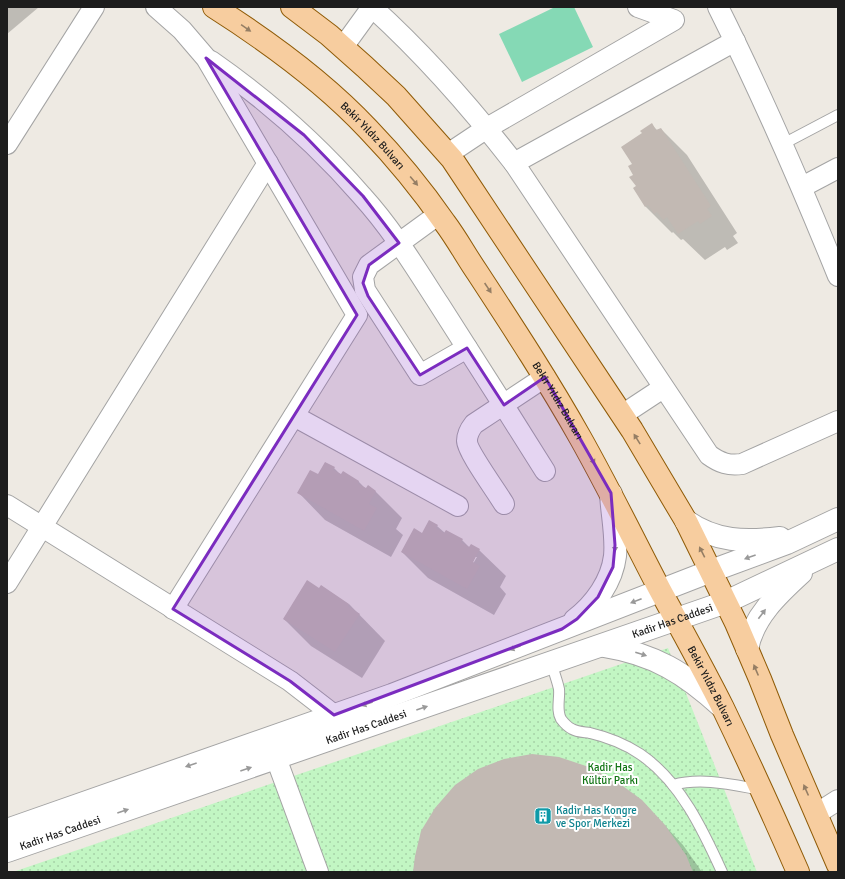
<svg xmlns="http://www.w3.org/2000/svg" width="845" height="879" font-family="Signika,sans-serif">
  <style>
    .park { fill: url(#park-dots) }
    .pitch { fill: #85d9b5 }
    .shadow { fill: #0003; fill-rule: evenodd }
    .building { fill: #c2b9b3 }
    .lines { fill: none; stroke-linecap: round; stroke-linejoin: round }
    .service-casing { stroke: #a4a4a4; stroke-width: 12 }
    .minor-casing { stroke: #a4a4a4; stroke-width: 22 }
    .tertiary-casing { stroke: #a4a4a4; stroke-width: 24 }
    .primary-casing { stroke: #8f5b07; stroke-width: 24 }
    .service { stroke: #fff; stroke-width: 10 }
    .minor { stroke: #fff; stroke-width: 20 }
    .tertiary { stroke: #fff; stroke-width: 22 }
    .primary { stroke: #f7cd9f; stroke-width: 22 }
    .oneway { fill: #957e64 }
    .oneway2 { fill: #999 }
    .marked { fill: #7b2cbf; fill-opacity: 0.2; stroke: #7b2cbf; stroke-width: 3; stroke-linejoin: round }
    .labels { text-anchor: middle; stroke-width: 4; stroke-linejoin: round; paint-order: stroke }
    .street-label { font-size: 11px; fill: #1d1d1d; stroke: #fff }
    .park-label { font-size: 11px; fill: #117514; stroke: #fff }
    .culture-label { font-size: 11px; fill: #0d838f; stroke: #fff; text-anchor: start }
  </style>
  <defs>
    <pattern id="park-dots" width="8" height="8" patternUnits="userSpaceOnUse"><rect width="8" height="8" fill="#c2f6c3"/><path d="M2 2h.1M6 6h.1" fill="none" stroke="#a6d2a7" stroke-width="1.8" stroke-linecap="round"/></pattern>
  </defs>
  <rect width="100%" height="100%" fill="#eeeae3"/>
  <polygon class="park" points="668,648 757,872 13,872"/>
  <polygon class="pitch" points="555,7 574,7 593,47 522,82 499,34"/>
  <g class="shadow">
    <polygon points="7,7 39,7 7,34"/>
    <polygon points="652,125 658,131 661,129 687,155 737,233 733,236 738,243 727,250 725,247 705,260 683,239 681,240 673,232 672,233 646,207 634,188 637,186 633,164 643,134"/>
    <polygon points="334,468 341,475 343,473 359,482 366,489 368,487 376,492 402,518 396,529 403,535 391,557 325,520 299,493 319,476"/>
    <path d="M437,526L445,533L462,540L470,548L479,550L506,576L500,587L506,594L494,615L428,578L402,552L422,534ZM475,557H477L471,567Z"/>
    <polygon points="349,604 385,641 362,678 311,646 284,619"/>
    <polygon points="642,801 683,845 702,872 414,872"/>
  </g>
  <g class="building">
    <polygon points="652,123 656,130 661,128 711,206 707,209 712,216 700,224 698,221 678,234 667,217 663,220 657,212 654,214 648,205 645,207 633,188 636,186 629,177 633,175 628,166 632,164 621,147 642,133 640,131"/>
    <polygon points="325,462 335,467 333,470 341,474 343,471 359,481 358,484 366,488 368,485 376,491 369,504 377,508 364,531 297,493 310,470 318,474"/>
    <polygon points="429,520 438,525 436,528 444,533 446,530 463,539 461,542 469,547 471,544 480,549 473,562 480,566 467,589 401,552 414,528 422,533"/>
    <polygon points="307,580 319,588 321,585 349,604 348,606 360,614 335,652 283,619"/>
    <polygon points="532,754 559,757 589,767 616,781 642,800 665,825 686,855 693,872 413,872 415,856 421,831 435,808 455,785 478,769 504,759"/>
  </g>
  <g class="lines">
    <defs>
      <g id="service">
        <polyline points="783,144 838,115"/>
        <path d="M551,663C554,672 557,680 559,689C560,699 556,710 561,719C564,723 568,727 572,729C577,732 584,732 590,733C607,737 625,744 640,754C680,781 703,830 722,872"/>
        <path d="M673,785C702,777 733,785 762,790"/>
      </g>
      <g id="minor">
        <polyline points="156,7 182,30 206,58 357,315 173,609"/>
        <path d="M372,7C426,56 469,105 514,163"/>
        <path d="M718,7C762,95 801,185 838,276"/>
        <path d="M735,41L514,163L709,455C720,463 729,466 742,464L838,421"/>
        <polyline points="343,47 372,7"/>
        <path d="M211,61C267,100 317,144 362,196C392,229 415,267 439,304C475,360 510,415 545,471"/>
        <polyline points="7,144 94,7"/>
        <polyline points="448,154 487,128 674,20 638,7"/>
        <polyline points="802,187 838,168"/>
        <polyline points="439,214 369,265 363,277 365,290 420,375 467,348"/>
        <polyline points="622,415 663,388"/>
        <polyline points="294,416 458,506"/>
        <path d="M504,504C497,492 467,451 467,441C467,434 470,429 474,424L545,377"/>
        <polyline points="7,505 290,681 334,715"/>
        <polyline points="7,583 268,163"/>
        <polyline points="276,758 318,872"/>
        <polyline points="816,814 838,800"/>
      </g>
      <g id="tertiary">
        <path d="M686,521C716,542 745,542 780,538"/>
        <path d="M575,620C595,605 612,581 615,556C617,536 612,514 611,494"/>
        <path d="M604,646C654,654 685,673 722,707"/>
        <path d="M747,649C753,617 778,594 801,573"/>
        <polyline points="7,830 392,695 711,571 787,543 838,519"/>
        <path id="s1" d="M7,851L726,602L838,549"/>
      </g>
      <g id="primary">
        <path id="s2" d="M214,7C269,42 323,81 368,129C396,158 422,190 445,223C457,239 466,256 477,272C513,327 549,382 581,439C609,489 634,540 660,590C681,629 703,668 723,708C749,762 774,817 798,872"/>
        <polyline points="292,7 329,35 365,67 396,96 452,159 632,430 686,521 736,623 760,679 782,735 838,865"/>
      </g>
    </defs>
    <use href="#service" class="service-casing"/>
    <use href="#minor" class="minor-casing"/>
    <use href="#tertiary" class="tertiary-casing"/>
    <use href="#primary" class="primary-casing"/>
    <use href="#service" class="service"/>
    <use href="#minor" class="minor"/>
    <use href="#tertiary" class="tertiary"/>
    <use href="#primary" class="primary"/>
  </g>
  <defs><path id="oneway-solid" d="M-6-.8H1V-3.2L6.5 0L1 3.2V.8H-6Z"/></defs>
  <g class="oneway">
    <use href="#oneway-solid" transform="translate(246 28) rotate(35)"/>
    <use href="#oneway-solid" transform="translate(414 181) rotate(50)"/>
    <use href="#oneway-solid" transform="translate(488 288) rotate(56)"/>
    <use href="#oneway-solid" transform="translate(637 439) rotate(-122)"/>
    <use href="#oneway-solid" transform="translate(592 459) rotate(61)"/>
    <use href="#oneway-solid" transform="translate(702 552) rotate(-117)"/>
    <use href="#oneway-solid" transform="translate(756 670) rotate(-113)"/>
    <use href="#oneway-solid" transform="translate(806 790) rotate(-114)"/>
  </g>
  <g class="oneway2">
    <use href="#oneway-solid" transform="translate(615 546) rotate(89)"/>
    <use href="#oneway-solid" transform="translate(750 557) rotate(160)"/>
    <use href="#oneway-solid" transform="translate(636 601) rotate(159)"/>
    <use href="#oneway-solid" transform="translate(762 614) rotate(-53)"/>
    <use href="#oneway-solid" transform="translate(515 648) rotate(159)"/>
    <use href="#oneway-solid" transform="translate(641 654) rotate(18)"/>
    <use href="#oneway-solid" transform="translate(367 704) rotate(161)"/>
    <use href="#oneway-solid" transform="translate(422 708) rotate(-19)"/>
    <use href="#oneway-solid" transform="translate(191 765) rotate(161)"/>
    <use href="#oneway-solid" transform="translate(246 769) rotate(-19)"/>
    <use href="#oneway-solid" transform="translate(123 811) rotate(-19)"/>
  </g>
  <path class="marked" d="M206,58L304,135L363,196L399,243L369,265L363,283L368,296L420,375L467,348L504,405L545,377L611,493L615,545L613,567L598,597L577,619L562,629L334,715L290,681L173,609L357,315Z"/>
  <defs>
    <symbol id="building-square" viewBox="-11 -11 22 22"><rect x="-9" y="-9" width="18" height="18" rx="4" fill="#0f9aa8" stroke="#fff"/><path d="M-4-6H4V6H1V3H-1V6H-4ZM-2.5-4.3h1.7v1.8h-1.7ZM.8-4.3h1.7v1.8H.8ZM-2.5-1h1.7V.8h-1.7ZM.8-1h1.7V.8H.8Z" fill="#fff"/></symbol>
  </defs>
  <g fill-rule="evenodd">
    <use href="#building-square" x="533" y="806" width="20" height="20"/>
  </g>
  <g class="labels">
    <g class="street-label">
      <text dy="4" stroke="none"><textPath href="#s2" startOffset="205">Bekir Yıldız Bulvarı</textPath></text>
      <text dy="4" stroke="none"><textPath href="#s2" startOffset="529">Bekir Yıldız Bulvarı</textPath></text>
      <text dy="4" stroke="none"><textPath href="#s1" startOffset="704">Kadir Has Caddesi</textPath></text>
      <text dy="4" stroke="none"><textPath href="#s2" startOffset="853">Bekir Yıldız Bulvarı</textPath></text>
      <text dy="4" stroke="none"><textPath href="#s1" startOffset="380">Kadir Has Caddesi</textPath></text>
      <text dy="4" stroke="none"><textPath href="#s1" startOffset="56">Kadir Has Caddesi</textPath></text>
    </g>
    <g class="park-label">
      <text x="610" y="771">Kadir Has<tspan x="610" dy="13">Kültür Parkı</tspan></text>
    </g>
    <g class="culture-label">
      <text x="556" y="814">Kadir Has Kongre<tspan x="556" dy="13">ve Spor Merkezi</tspan></text>
    </g>
  </g>
  <rect width="845" height="879" fill="none" stroke="#1d1d1d" stroke-width="16"/>
</svg>
